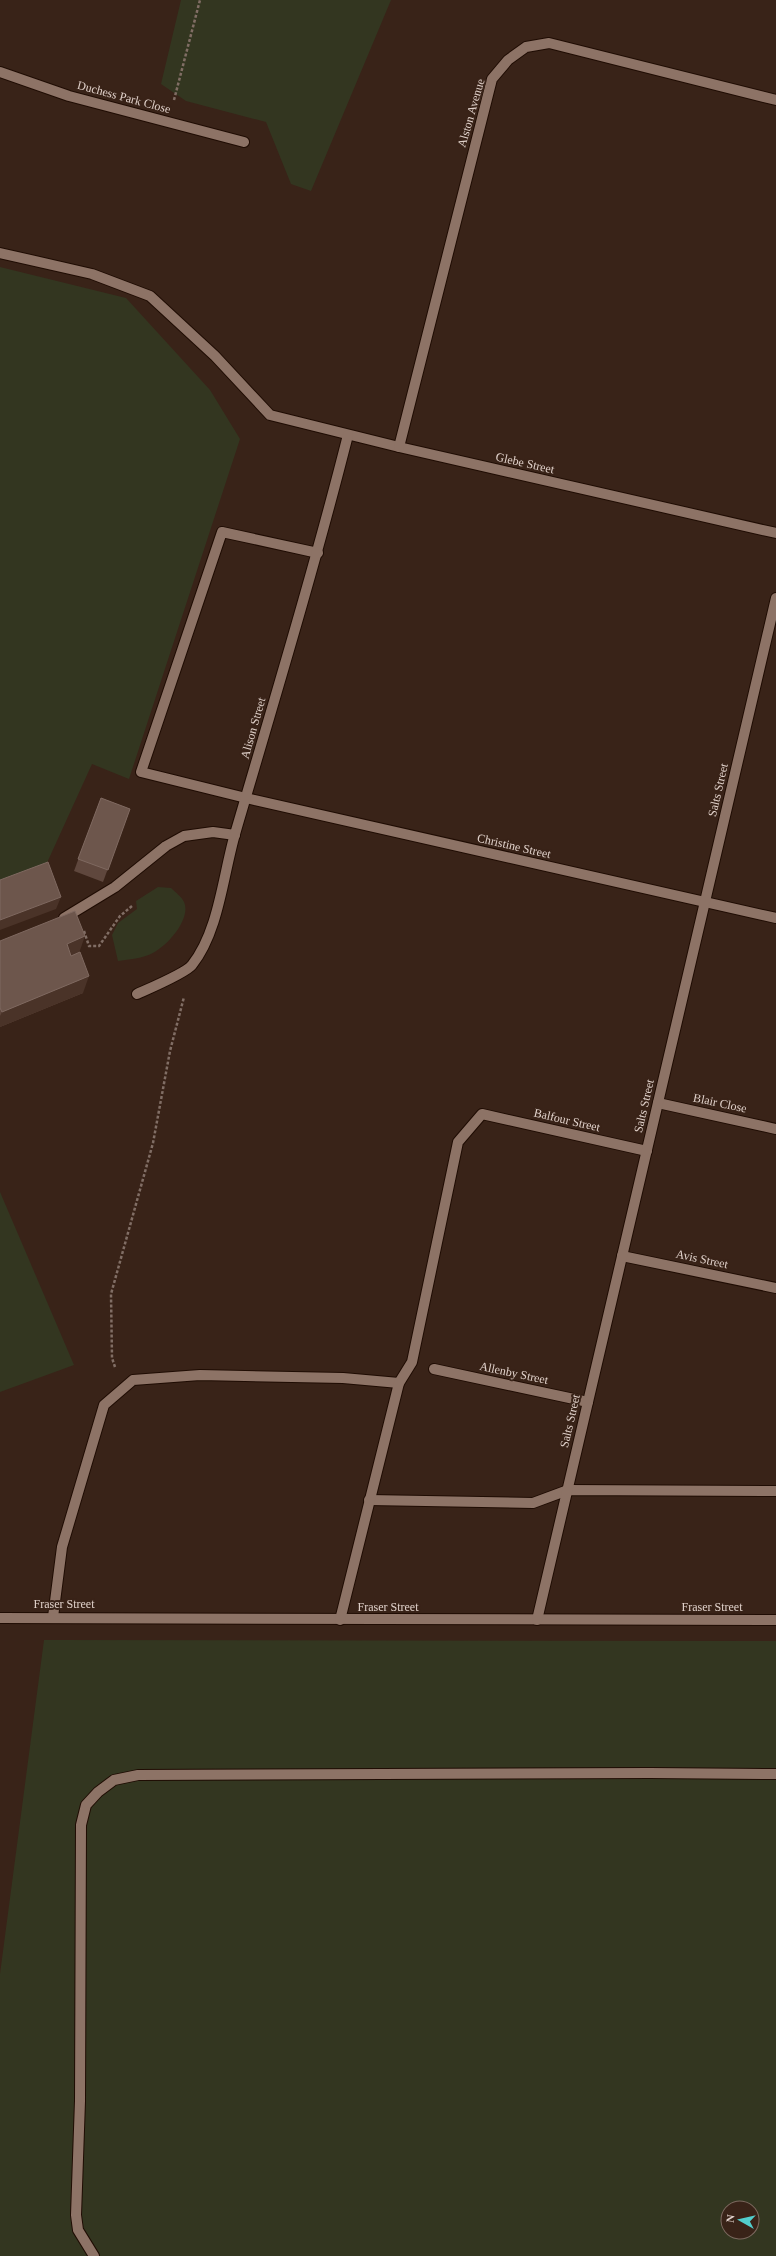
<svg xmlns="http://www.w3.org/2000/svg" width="776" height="2256" font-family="Georgia,serif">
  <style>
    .green { fill: #333620; fill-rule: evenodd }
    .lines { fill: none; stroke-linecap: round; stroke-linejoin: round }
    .minor-casing { stroke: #1f0c03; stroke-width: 12 }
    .path { stroke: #816e65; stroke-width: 2.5; stroke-dasharray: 3 2; stroke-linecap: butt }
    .minor { stroke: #8d7366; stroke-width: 10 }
    .wall { fill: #5f473d }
    .shaded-wall { fill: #4a3328 }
    .building { fill: #6d564c; stroke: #7f6960 }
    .labels { text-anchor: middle; stroke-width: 4; stroke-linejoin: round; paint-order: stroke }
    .street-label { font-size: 12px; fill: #e0d1ca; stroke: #392318 }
  </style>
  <rect width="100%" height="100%" fill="#392318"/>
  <g class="green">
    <polygon points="181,0 391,0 311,191 291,184 266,122 186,101 161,84"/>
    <polygon points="0,267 126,298 210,390 240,439 129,779 92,764 46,865 0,881"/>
    <path d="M158,887L171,888C175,892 182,897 184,902C191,917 171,941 159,949C148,958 132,959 118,961L112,935L118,923L137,909L136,901Z"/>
    <polygon points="0,1192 74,1365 0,1392"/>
    <path d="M44,1640L776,1641V2256H0V1974ZM728,2208H752V2232H728Z"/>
  </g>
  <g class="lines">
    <defs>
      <g id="minor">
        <polyline points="0,72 69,96 244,142"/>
        <polyline points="0,253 92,274 150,296 215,356 270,415 399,447 776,533"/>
        <polyline points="399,447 492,79 508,60 526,47 549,43 776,100"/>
        <polyline points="318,553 222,532 141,772 246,798 776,918"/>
        <polyline points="64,918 115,887 166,846 184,836 213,832 235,835"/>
        <path d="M137,994C148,989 186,973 192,965C219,931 223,875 235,834C274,701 314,569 348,435"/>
        <polyline points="658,1103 776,1129"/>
        <polyline points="622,1256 776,1288"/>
        <polyline points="434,1369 588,1402"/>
        <polyline points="369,1500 533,1503 568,1490 776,1491"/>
        <polyline points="53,1617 62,1547 104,1405 133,1380 200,1375 343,1378 399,1383"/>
        <polyline points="0,1618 776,1620"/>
        <polyline points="340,1620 399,1383 412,1362 458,1142 482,1114 647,1151"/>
        <polyline points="537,1620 776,598"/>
        <polyline points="94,2256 78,2230 76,2215 80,2101 81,1825 86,1805 98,1792 114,1780 138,1775 650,1773 776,1774"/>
      </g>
    </defs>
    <use href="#minor" class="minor-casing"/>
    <g class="path">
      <polyline points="174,100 200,0"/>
      <polyline points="84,931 89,946 99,946 120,916 132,906"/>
      <polyline points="115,1367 112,1358 111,1294 153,1143 170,1051 184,997"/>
    </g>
    <use href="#minor" class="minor"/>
  </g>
  <g class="wall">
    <polygon points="101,798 130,809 103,882 74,871"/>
    <polygon points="0,941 80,953 83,993 0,1027"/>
  </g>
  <g class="shaded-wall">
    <polygon points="61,897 56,909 0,930 0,920"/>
    <polygon points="85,936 79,953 61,961 67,944"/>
    <polygon points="89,976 83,993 0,1027 0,1016 2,1012"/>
  </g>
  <g class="building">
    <polygon points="101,798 130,809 108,870 78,859"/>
    <polygon points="48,862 61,897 0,920 0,880"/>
    <polygon points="75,911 85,936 67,944 71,956 80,952 89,976 2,1012 0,1008 0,941"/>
  </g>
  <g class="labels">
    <g class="street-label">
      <text transform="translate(124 97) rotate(15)" y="4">Duchess Park Close</text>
      <text transform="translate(471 113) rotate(-74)" y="4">Alston Avenue</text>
      <text transform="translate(525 463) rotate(13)" y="4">Glebe Street</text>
      <text transform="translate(253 728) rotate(-74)" y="4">Alison Street</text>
      <text transform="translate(718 790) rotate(-77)" y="4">Salts Street</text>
      <text transform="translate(514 846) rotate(13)" y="4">Christine Street</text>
      <text transform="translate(720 1103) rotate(12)" y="4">Blair Close</text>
      <text transform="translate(644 1106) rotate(-77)" y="4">Salts Street</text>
      <text transform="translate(567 1120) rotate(13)" y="4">Balfour Street</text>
      <text transform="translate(702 1259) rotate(12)" y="4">Avis Street</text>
      <text transform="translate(514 1373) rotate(12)" y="4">Allenby Street</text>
      <text transform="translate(570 1421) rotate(-77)" y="4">Salts Street</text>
      <text x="64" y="1608">Fraser Street</text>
      <text x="388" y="1611">Fraser Street</text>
      <text x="712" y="1611">Fraser Street</text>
    </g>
  </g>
  <g transform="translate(740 2220) rotate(278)"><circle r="19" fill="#392318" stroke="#7c695f"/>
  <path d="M0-3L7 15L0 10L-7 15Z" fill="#52cdcc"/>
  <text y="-6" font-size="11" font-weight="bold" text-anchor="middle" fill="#e0d1ca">N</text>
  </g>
</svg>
